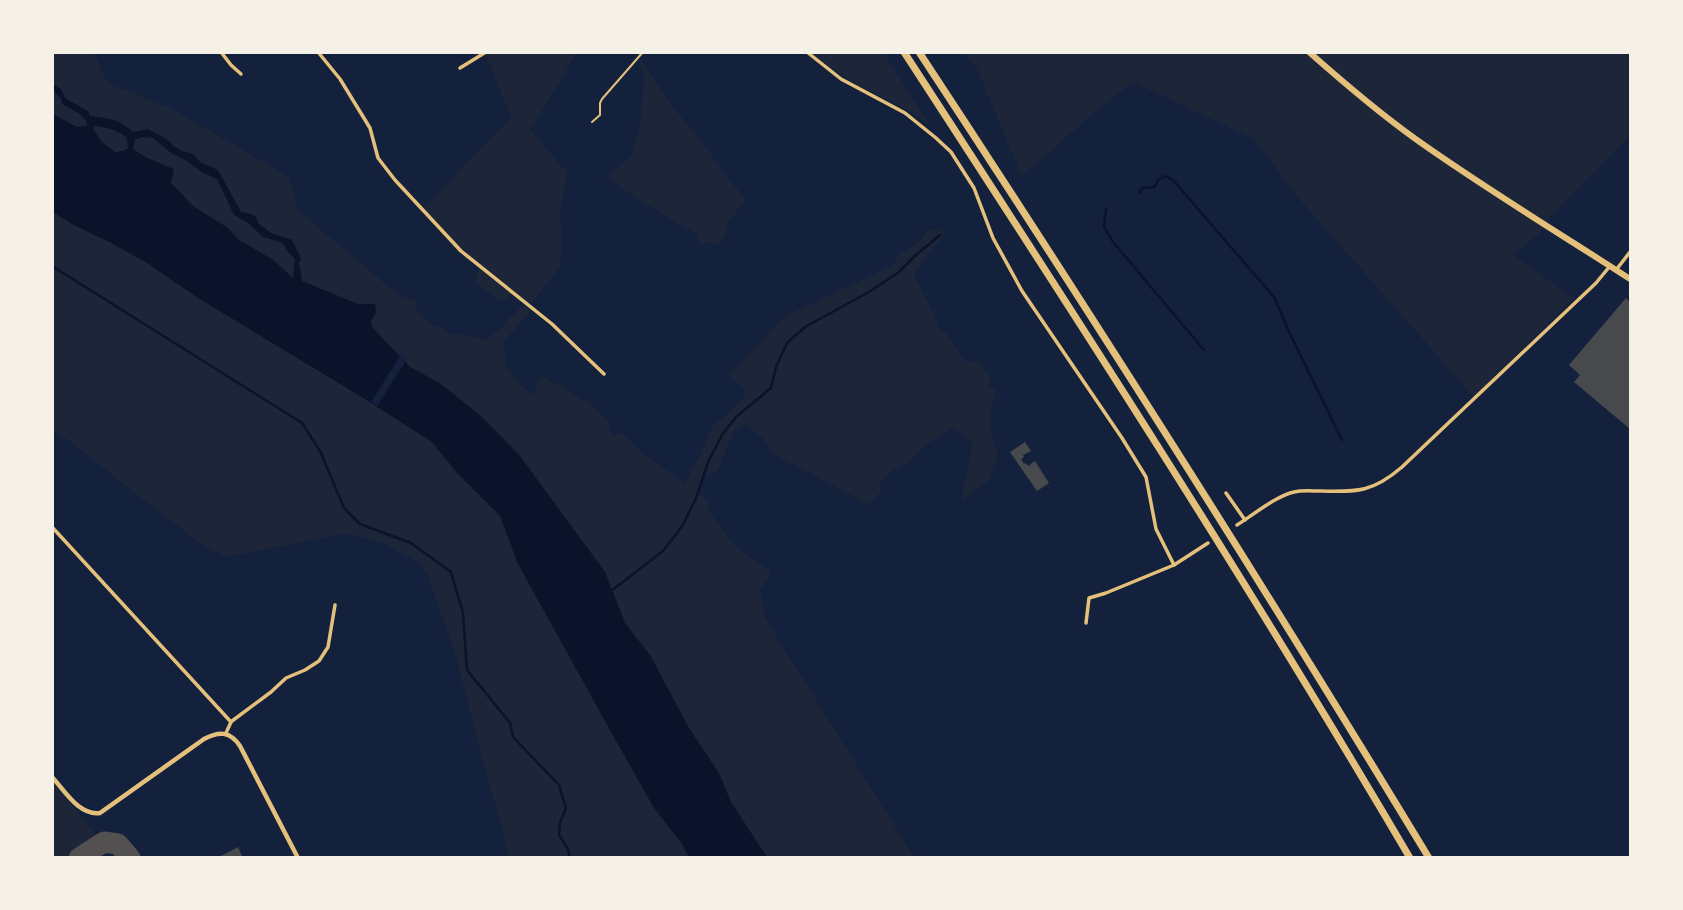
<svg xmlns="http://www.w3.org/2000/svg" width="1683" height="910" font-family="'Fira Sans',sans-serif">
  <style>
    .green { fill: #1d2539 }
    .water { fill: #0b132b; fill-rule: evenodd }
    .pier { fill: #14213d }
    .lines { fill: none; stroke-linecap: round; stroke-linejoin: round }
    .stream { stroke: #0b132b; stroke-width: 2.5 }
    .taxiway { stroke: #525050; stroke-width: 21 }
    .building { fill: #48494c }
    .service { stroke: #e5c07b; stroke-width: 2 }
    .minor { stroke: #e5c07b; stroke-width: 3.5 }
    .tertiary { stroke: #e5c07b; stroke-width: 4.5 }
    .primary { stroke: #e5c07b; stroke-width: 6 }
    .motorway { stroke: #e5c07b; stroke-width: 7 }
  </style>
  <rect width="100%" height="100%" fill="#14213d"/>
  <g class="green">
    <path d="M53,53H93L97,58L107,83L172,109L288,176L299,211L397,294L416,301V311L432,325L440,327L452,335L461,334L485,340L503,326L509,317L514,315L521,306L526,307L531,311C521,321 514,332 503,341C506,349 504,357 506,364C510,378 522,385 532,395L542,376L589,403L607,420L613,435L624,434C641,456 663,467 685,483L699,457L712,427L742,400L746,391L728,375L787,315L894,265L899,254L921,241L927,231L941,229L944,235C934,249 922,259 914,275L934,315L940,331L947,334L966,362L980,363L990,377L989,385L996,392L990,411L991,435L998,453L988,482L961,501L973,442L953,427L924,446L907,463L891,472L880,482L881,491L870,505L770,452C766,436 756,437 748,423L734,430L718,470L714,473L705,476L698,493L708,500V510L735,546L771,572L760,590L765,618L914,857H510L478,743L457,660L427,573L416,561L383,543L347,533L225,557L198,542L64,437L53,432Z"/>
    <polygon points="485,53 577,53 530,130 567,172 560,212 562,245 560,267 530,305 511,292 505,300 497,299 490,292 483,290 475,281 479,269 473,260 466,261 451,245 424,208 511,117"/>
    <polygon points="811,53 884,53 930,126 907,110 850,81"/>
    <polygon points="964,53 1630,53 1630,136 1551,216 1538,235 1512,255 1574,298 1474,397 1301,201 1254,139 1133,82 1097,110 1022,176 977,69"/>
    <path d="M641,60L672,106L709,151L726,177L746,199L727,224V230L719,244L707,242L703,244L697,241L698,235C692,229 682,226 674,221C651,207 629,194 607,177L633,154L642,114L644,71L639,63Z"/>
    <polygon points="53,782 97,836 66,857 53,857"/>
  </g>
  <path class="water" d="M52,84L61,89L65,98L88,111L90,116C111,120 115,116 133,132L148,129L168,140L172,145L182,151L193,154L200,162L218,170L241,212L251,214L256,217L258,223L271,233L292,240L301,259L299,263L302,281L358,304H375L376,313L371,321L372,327L410,367L441,384L482,417L520,456L605,572L625,623L650,655L689,728L719,773L731,802L767,857H689L682,844L654,808L611,732L518,564L500,516L457,473L432,442L360,396L198,298L147,263L111,243L74,225L53,212V114L77,127L87,126V122L80,114L62,104L61,99L53,90ZM94,126C106,127 118,130 127,138L128,148L123,151L115,152L102,142L93,129ZM143,137L153,138L171,153L187,161L203,173L217,179L234,215L248,223L263,237L283,243L287,251L295,259L293,278L272,259L239,240L228,228L193,206L171,183L174,169L147,158L133,149L135,140Z"/>
  <polygon class="pier" points="402,353 407,359 377,406 371,402"/>
  <g class="lines">
    <g class="stream">
      <polyline points="1139,193 1142,188 1154,187 1159,179 1165,176 1173,180 1274,297 1291,336 1342,440"/>
      <polyline points="1106,209 1104,227 1113,242 1204,350"/>
      <polyline points="52,266 302,423 320,451 344,508 360,524 411,543 451,572 463,613 467,670 510,723 513,737 559,785 566,808 560,823 559,835 568,849 570,858"/>
      <polyline points="611,591 663,551 683,525 696,498 709,460 722,435 736,417 771,388 776,367 787,343 805,327 869,292 899,272 916,255 940,235"/>
    </g>
    <polyline class="taxiway" points="79,858 104,842 118,844 130,858"/>
  </g>
  <g class="building">
    <polygon points="1626,298 1630,302 1630,429 1574,382 1580,375 1569,365"/>
    <polygon points="1025,442 1031,451 1023,455 1024,457 1021,459 1024,464 1026,463 1028,466 1035,461 1049,483 1037,491 1010,452"/>
    <polygon points="238,847 243,858 217,858"/>
  </g>
  <g class="lines">
    <polyline class="service" points="592,122 600,115 600,103 602,99 643,52"/>
    <g class="minor">
      <polyline points="221,52 231,65 241,74"/>
      <polyline points="318,52 340,79 370,128 378,158 395,180 461,251 552,324 604,374"/>
      <polyline points="807,52 841,79 905,113 936,138 951,152 974,188 993,238 1022,291 1122,438 1146,477 1156,529 1174,565"/>
      <polyline points="460,68 486,52"/>
      <polyline points="1616,270 1630,252"/>
      <polyline points="1226,493 1245,520"/>
      <path d="M1237,525C1253,515 1276,496 1294,492C1302,490 1312,491 1321,491C1358,492 1373,492 1402,467L1596,283L1610,266"/>
      <polyline points="52,527 231,722 226,733"/>
      <polyline points="1086,623 1089,598 1106,593 1174,565 1208,543"/>
      <polyline points="232,721 271,692 286,678 305,670 319,661 328,647 335,605"/>
    </g>
    <path class="tertiary" d="M52,777C65,791 79,816 100,813L204,739C219,731 230,731 240,746L298,858"/>
    <path class="primary" d="M1309,52C1344,83 1379,113 1417,140C1486,189 1559,233 1630,279"/>
    <g class="motorway">
      <path d="M904,52C1077,318 1249,584 1410,858"/>
      <path d="M919,52C1094,318 1264,586 1429,858"/>
    </g>
  </g>
  <rect width="1683" height="910" fill="none" stroke="#f6f1e7" stroke-width="108"/>
</svg>
